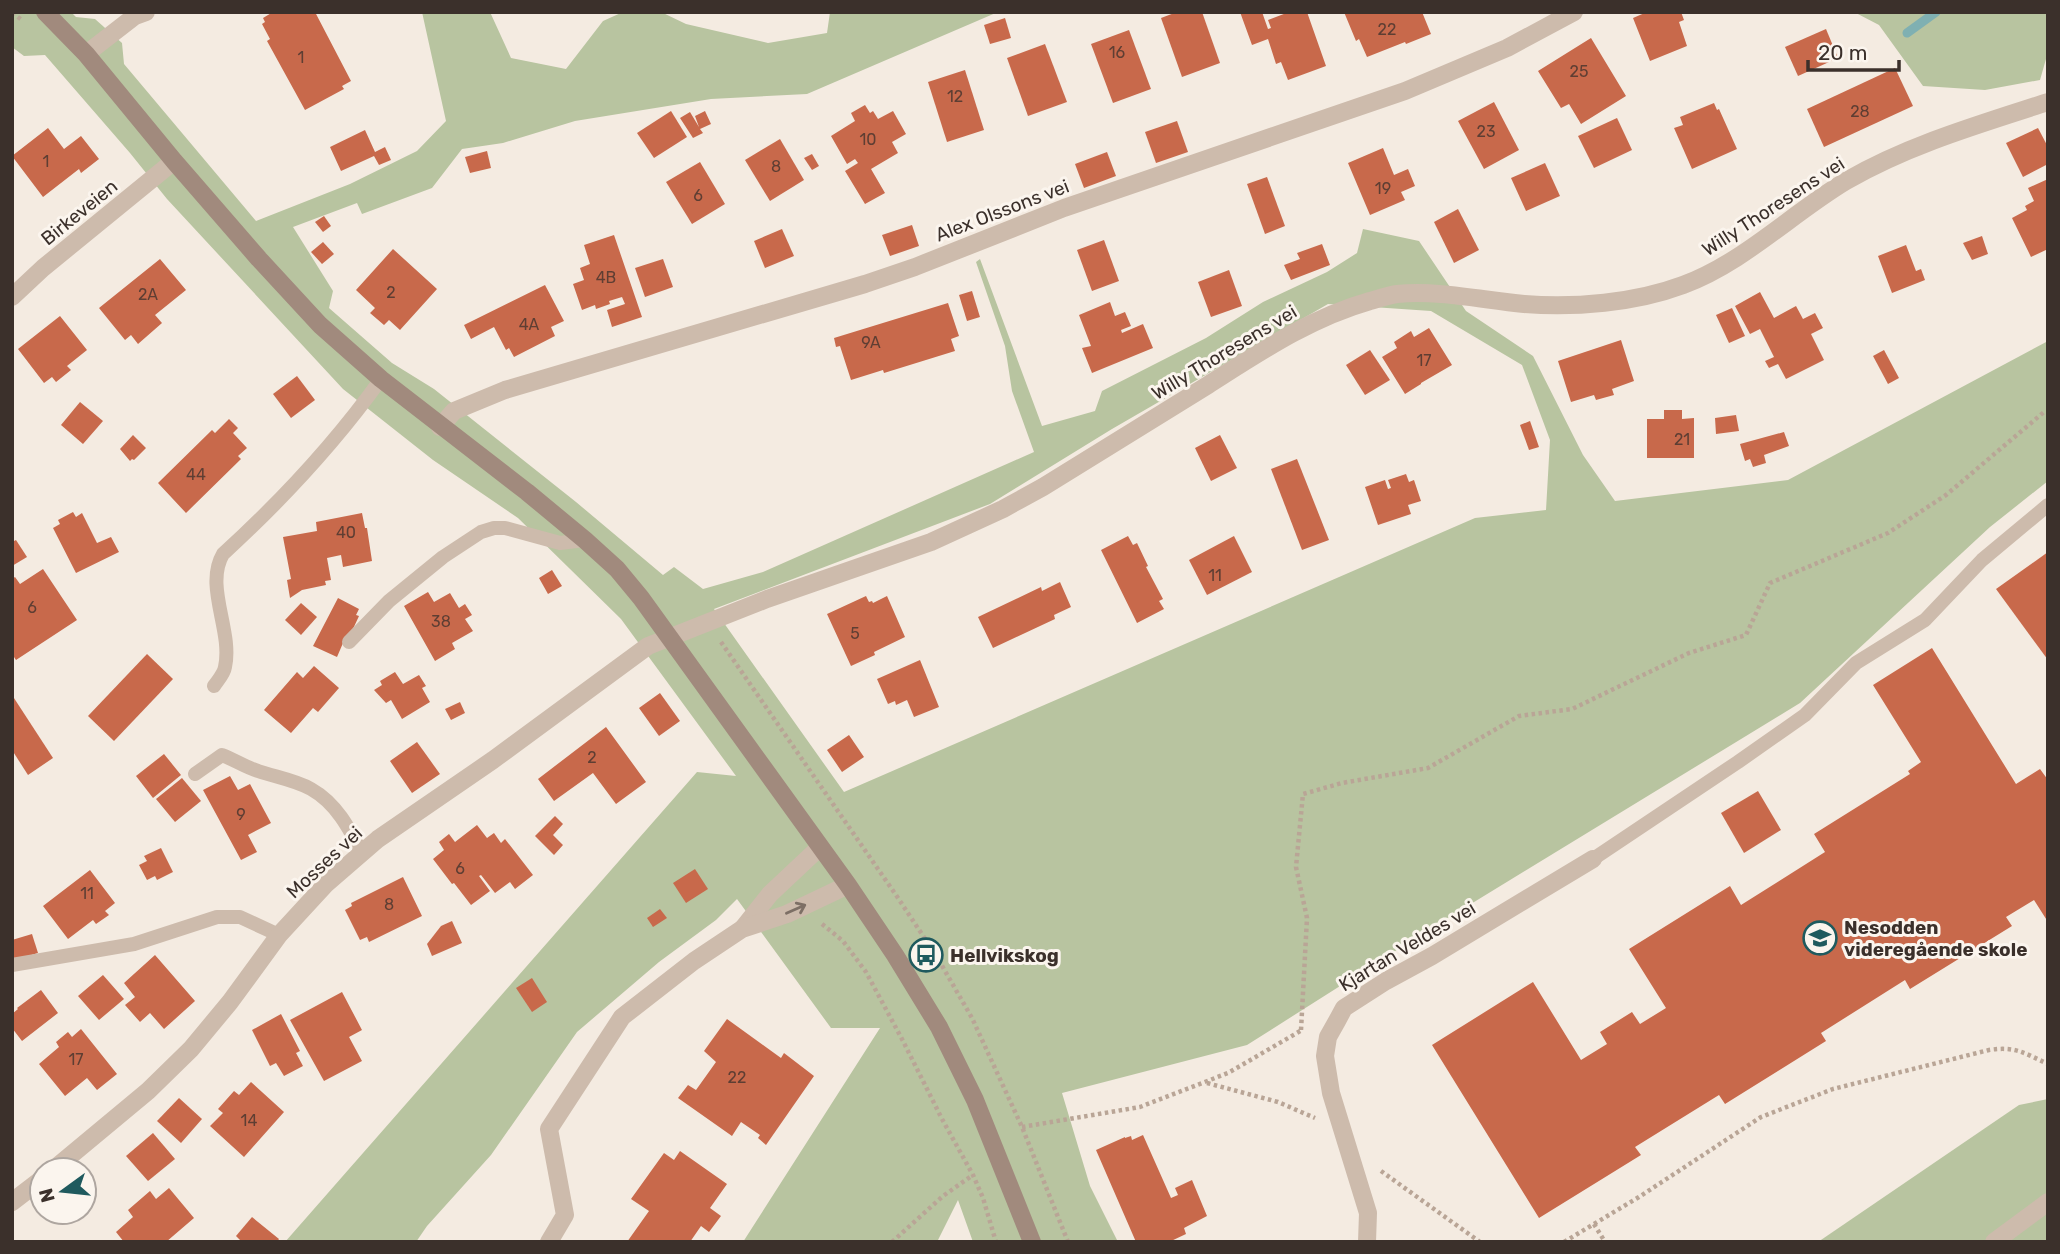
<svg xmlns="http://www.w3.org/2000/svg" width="2060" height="1254" font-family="Rubik,sans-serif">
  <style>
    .green { fill: #b8c4a0; fill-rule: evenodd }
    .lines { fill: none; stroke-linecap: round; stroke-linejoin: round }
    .stream { stroke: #7fb0b2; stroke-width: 9 }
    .building { fill: #c8694b }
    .path { stroke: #b9a596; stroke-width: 4.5; stroke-dasharray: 3.5 3.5; stroke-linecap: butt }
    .service { stroke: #cdbbac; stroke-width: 14 }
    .minor { stroke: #cdbbac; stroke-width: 18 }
    .secondary { stroke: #a18a7d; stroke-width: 18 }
    .oneway { stroke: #7d6f65 }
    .labels { text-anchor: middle; stroke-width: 6; stroke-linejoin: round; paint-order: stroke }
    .number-label { font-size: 16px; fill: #5e3e33 }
    .street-label { font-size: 19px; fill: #3b302b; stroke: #fbf5ee }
    .poi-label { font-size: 19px; font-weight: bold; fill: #3b302b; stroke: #fbf5ee; text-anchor: start }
  </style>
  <rect width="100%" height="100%" fill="#f4ebe1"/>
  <g class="green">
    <path d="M12,12H71L76,17L95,19L122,43L124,64L256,221L350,184L417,151L446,121L422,12H490L511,58L566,69L603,21L623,12H661L686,24L768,43L827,33L830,12H998L807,94L711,99L575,121L503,143L462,149L432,188L362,214L357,203L293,227L333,291L329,308L392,363L434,389L576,502L663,575L674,567L703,589L763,572L1034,452L1012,391L1005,346L976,262L980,259L1042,426L1095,411L1102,391L1206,338L1263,302L1327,272L1357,253L1363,229L1419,241L1466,311L1533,356L1583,455L1615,501L1788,480L2048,341V481L1990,527L1800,703L1430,929L1247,1045L1062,1093L1090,1186L1118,1242H973L958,1200L937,1242H743L880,1028H831L737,899L716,920L659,962L577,1032L491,1155L427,1226L416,1242H285L697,772L736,776L621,619L518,518L433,460L343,389L167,199L130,153L45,55L24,56L12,47ZM1328,304L1431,311L1522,365L1550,440L1546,510L1475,518L844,792L714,609L990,504L1112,429Z"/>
    <polygon points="1854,12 2048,12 2048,52 2040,80 1985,90 1923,86 1879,25"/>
    <polygon points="2048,1099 2048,1242 1818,1242 2019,1105"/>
  </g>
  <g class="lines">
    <polyline class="stream" points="1907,33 1936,12"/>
  </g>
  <g class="building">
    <polygon points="273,12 315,12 351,81 342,86 344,89 305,110 267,41 270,39 262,24 265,22 263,18"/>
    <polygon points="1177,12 1202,12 1220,63 1182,77 1161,18"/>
    <polygon points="1240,12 1262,12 1268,29 1271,28 1268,20 1289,12 1307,12 1326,66 1288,80 1281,62 1276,64 1268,39 1252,45"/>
    <polygon points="1344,12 1422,12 1431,34 1406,44 1405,42 1367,57 1359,39 1356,41"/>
    <polygon points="1647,12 1681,12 1684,20 1679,22 1687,46 1650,61 1633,18"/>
    <polygon points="1005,18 1011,38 990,44 984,25"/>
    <polygon points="1826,29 1838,58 1798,76 1785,47"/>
    <polygon points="1129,30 1151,89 1113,103 1091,44"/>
    <polygon points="1591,38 1626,96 1581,124 1569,104 1561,108 1538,71"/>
    <polygon points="1045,44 1067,102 1028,116 1007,58"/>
    <polygon points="1895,68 1913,106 1824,147 1807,109"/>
    <polygon points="965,70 984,130 947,142 928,82"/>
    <polygon points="1494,102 1519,150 1484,169 1458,121"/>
    <polygon points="1714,103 1717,110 1719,109 1737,149 1692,169 1674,128 1683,125 1680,117"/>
    <polygon points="865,105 870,113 873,111 878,119 893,111 906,134 892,142 898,153 871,169 885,193 865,204 845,171 858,163 855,159 847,164 831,136 855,121 851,113"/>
    <polygon points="671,111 687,137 654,158 637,133"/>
    <polygon points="705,111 711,124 700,129 703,133 693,138 680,118 690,112 699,127 695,116"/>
    <polygon points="1617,118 1632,150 1594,168 1578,136"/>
    <polygon points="1177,121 1188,152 1156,163 1145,132"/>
    <polygon points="48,128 64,149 81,136 99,159 81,173 79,169 43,197 12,156"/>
    <polygon points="2038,128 2048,147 2048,164 2023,177 2006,143"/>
    <polygon points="365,130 375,152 385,147 391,160 379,165 374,156 341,171 330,147"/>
    <polygon points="780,139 804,180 770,201 745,160"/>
    <polygon points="1383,148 1394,175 1408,169 1415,186 1401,192 1405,200 1370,215 1348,163"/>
    <polygon points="487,151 491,168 470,173 465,157"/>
    <polygon points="1107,152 1116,176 1084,188 1075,164"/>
    <polygon points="812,154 819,166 812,170 804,158"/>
    <polygon points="700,162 725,204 692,224 666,182"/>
    <polygon points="1545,163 1560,196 1526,211 1511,178"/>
    <polygon points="1267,177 1285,226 1265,234 1247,184"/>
    <polygon points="2048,179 2048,249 2031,257 2012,218 2027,210 2025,206 2034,201 2028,188"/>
    <polygon points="1458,209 1479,250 1454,263 1434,222"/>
    <polygon points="324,216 331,226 323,232 315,222"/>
    <polygon points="912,225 919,246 890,256 882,235"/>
    <polygon points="782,229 794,256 765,268 754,241"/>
    <polygon points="614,235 642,317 612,327 607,310 625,304 622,297 609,301 610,304 596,309 595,305 582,310 573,284 584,280 580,268 590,264 584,245"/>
    <polygon points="1982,236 1988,254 1972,260 1963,243"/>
    <polygon points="1104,240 1119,281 1092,291 1077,250"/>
    <polygon points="323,242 334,254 322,264 311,252"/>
    <polygon points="1322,244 1330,265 1291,280 1284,265 1300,259 1297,253"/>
    <polygon points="1906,245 1916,271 1921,269 1925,280 1892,293 1878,256"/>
    <polygon points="393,249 437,289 400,330 389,320 384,325 370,313 375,308 356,290"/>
    <polygon points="160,259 186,290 155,315 162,323 138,344 131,335 125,340 99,308"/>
    <polygon points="663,259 673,287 645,297 635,268"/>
    <polygon points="1229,270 1242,306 1211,317 1198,282"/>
    <polygon points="545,285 564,321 551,327 555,336 514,357 509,348 506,350 494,327 471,339 464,325"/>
    <polygon points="972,291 980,317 967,321 959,295"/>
    <polygon points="1760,292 1774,318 1796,306 1803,319 1815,313 1823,328 1811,334 1824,360 1786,379 1778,364 1769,368 1765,361 1774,357 1760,329 1750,334 1735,306"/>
    <polygon points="1110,302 1115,316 1125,312 1131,326 1121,330 1122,333 1143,324 1153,348 1092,373 1082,348 1091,346 1079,315"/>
    <polygon points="948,303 959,336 951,339 955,351 884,373 883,370 851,380 840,346 836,347 834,338"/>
    <polygon points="1732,308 1745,336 1729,343 1716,315"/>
    <polygon points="60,316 87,350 67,366 71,370 56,382 52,377 44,383 18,349"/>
    <polygon points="1429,328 1452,365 1421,383 1421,384 1405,394 1382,357 1397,348 1394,342 1411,331 1414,337"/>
    <polygon points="1621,340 1634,381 1612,389 1614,395 1596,400 1594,395 1571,402 1558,361"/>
    <polygon points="1370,350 1390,380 1365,395 1346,365"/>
    <polygon points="1884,350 1899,378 1888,384 1873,356"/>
    <polygon points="297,376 315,400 291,418 273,394"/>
    <polygon points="80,402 103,421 83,444 61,425"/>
    <polygon points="1664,410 1682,410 1682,419 1694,418 1694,458 1647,458 1647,419 1664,419"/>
    <polygon points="1736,415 1739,431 1716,434 1715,418"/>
    <polygon points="229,419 238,428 233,433 247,448 238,456 241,459 186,513 158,483 212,430 215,433"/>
    <polygon points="1530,421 1539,447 1529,450 1520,425"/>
    <polygon points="1784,432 1789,446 1764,455 1766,463 1753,467 1750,459 1745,461 1740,444"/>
    <polygon points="133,435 146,448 134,460 132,459 130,461 120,449"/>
    <polygon points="1220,435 1237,468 1211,481 1195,448"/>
    <polygon points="1297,459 1329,540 1302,550 1271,469"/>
    <polygon points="1406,474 1409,482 1414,480 1421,501 1408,505 1411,514 1378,525 1365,487 1385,480 1388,489 1391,488 1388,480"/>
    <polygon points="73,512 76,517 82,513 97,543 111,537 119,552 76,573 53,528 60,524 58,520"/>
    <polygon points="362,513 365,528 367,528 372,561 343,567 341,555 327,558 331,580 325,581 326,585 302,590 290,598 287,580 291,579 283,537 317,531 316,522"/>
    <polygon points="1128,536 1133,545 1137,543 1148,566 1146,567 1163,599 1159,601 1164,609 1137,623 1101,550"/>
    <polygon points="1234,536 1252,572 1207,595 1189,560"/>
    <polygon points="16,540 27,557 12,566 12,542"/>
    <polygon points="2048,552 2048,660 1996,589"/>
    <polygon points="43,569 77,620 16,660 12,654 12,579 15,577 20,584"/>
    <polygon points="552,570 562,586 548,594 539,578"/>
    <polygon points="1060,582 1071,607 1054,615 1055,619 993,648 978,617 1041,587 1042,591"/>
    <polygon points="428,592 434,602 450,593 459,608 465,604 472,615 465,619 473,631 452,643 455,649 435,661 404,606"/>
    <polygon points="866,596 869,602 872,601 873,603 887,596 905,637 874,652 875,655 851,666 827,614"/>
    <polygon points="338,598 359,609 356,615 359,616 346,644 343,643 337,657 313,646"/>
    <polygon points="301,603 317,617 301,635 285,620"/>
    <polygon points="1932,648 2016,784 2040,769 2048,780 2048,922 2034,900 2006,917 2012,926 1910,989 1905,980 1821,1033 1826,1041 1725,1104 1719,1095 1635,1147 1641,1155 1539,1218 1432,1045 1533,982 1581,1060 1607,1044 1600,1032 1632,1012 1640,1024 1666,1008 1629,949 1730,886 1741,905 1825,852 1814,834 1910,774 1908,771 1921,762 1873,685"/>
    <polygon points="147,654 173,679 114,741 88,716"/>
    <polygon points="920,660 939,707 914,717 907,700 896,705 895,701 888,704 877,679"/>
    <polygon points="314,666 339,688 318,712 313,708 291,733 264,710 297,672 303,678"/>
    <polygon points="395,672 403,684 419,675 426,686 422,688 430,702 402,719 391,700 386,703 374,690 382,685 380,681"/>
    <polygon points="660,693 680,721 659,736 639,708"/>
    <polygon points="12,695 53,758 28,775 12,750"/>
    <polygon points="460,702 465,713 451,720 445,709"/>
    <polygon points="606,727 646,782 616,804 593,773 554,801 538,779"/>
    <polygon points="849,735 864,757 842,772 827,750"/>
    <polygon points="417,742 440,774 412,793 390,761"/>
    <polygon points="164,754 181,775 153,798 136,776"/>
    <polygon points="230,776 238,790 250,784 271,823 248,835 257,852 241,860 203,790"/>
    <polygon points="182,778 201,801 175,822 156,799"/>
    <polygon points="1758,791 1781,830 1744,853 1721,813"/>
    <polygon points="555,816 563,824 553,835 563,845 554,855 535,836"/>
    <polygon points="477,825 487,838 494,833 501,843 505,839 533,875 515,889 510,882 495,893 481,875 479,876 490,891 471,905 454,883 452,884 433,859 444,850 439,842 449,834 455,842"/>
    <polygon points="161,848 173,872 157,880 155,876 147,880 139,865 147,861 144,856"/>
    <polygon points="695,869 708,889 686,903 673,883"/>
    <polygon points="90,870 115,903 105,911 109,915 96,924 93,920 68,939 43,906"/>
    <polygon points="403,877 422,916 369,942 367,937 360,940 345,910 352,906 351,903"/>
    <polygon points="660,909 667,918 653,927 647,918"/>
    <polygon points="452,921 462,943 432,956 427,944 441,926"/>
    <polygon points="32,934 38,953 12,961 12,940"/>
    <polygon points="155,955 195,1001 164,1029 150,1013 140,1022 125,1005 135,997 124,983"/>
    <polygon points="103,975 124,999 99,1020 78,996"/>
    <polygon points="532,978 547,1002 532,1012 516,988"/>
    <polygon points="41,990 58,1013 22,1041 12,1028 12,1014 18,1009 17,1008"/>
    <polygon points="342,992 362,1030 349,1037 362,1061 324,1081 290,1020"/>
    <polygon points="281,1014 300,1051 296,1053 303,1066 284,1076 276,1063 270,1066 252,1030"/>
    <polygon points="727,1019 781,1058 784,1053 814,1076 766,1145 758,1138 760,1135 741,1122 732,1136 678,1098 688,1085 696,1090 716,1062 704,1051"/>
    <polygon points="81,1029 117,1074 97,1090 87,1078 65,1096 39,1064 59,1047 56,1042 68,1032 72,1037"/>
    <polygon points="251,1082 284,1112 244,1157 210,1126 223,1113 218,1109 234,1091 239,1095"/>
    <polygon points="179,1098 202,1119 181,1143 157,1121"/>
    <polygon points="153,1133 175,1159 148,1181 126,1156"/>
    <polygon points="1143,1135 1171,1198 1178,1195 1175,1188 1192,1180 1207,1216 1184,1228 1186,1234 1169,1242 1136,1242 1096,1150 1125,1137 1125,1138 1131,1136 1132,1140"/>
    <polygon points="680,1151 727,1184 710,1208 721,1216 709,1232 701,1226 690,1242 627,1242 649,1211 631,1199 664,1153 674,1160"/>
    <polygon points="169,1188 194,1218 166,1242 124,1242 116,1232 133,1217 128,1210 150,1191 156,1199"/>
    <polygon points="252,1217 279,1239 277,1242 242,1242 236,1236"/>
  </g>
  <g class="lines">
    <g class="path">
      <polyline points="12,13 22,20"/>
      <polyline points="721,642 898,898 937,957 972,1018 1022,1127 1068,1242"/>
      <polyline points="822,924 843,941 866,972 903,1041 942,1119 973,1175 983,1198 996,1242"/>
      <polyline points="1301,1030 1307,918 1296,867 1303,794 1342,783 1428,768 1519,716 1572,709 1689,653 1746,635 1770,583 1888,533 1946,495 2044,412 2048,413"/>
      <polyline points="1207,1083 1278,1102 1315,1118"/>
      <polyline points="1022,1127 1140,1107 1228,1073 1302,1030"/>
      <polyline points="1381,1171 1480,1242"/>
      <polyline points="1594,1224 1605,1242"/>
      <polyline points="892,1242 943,1196 973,1175"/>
      <path d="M1564,1242L1639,1197L1761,1117L1833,1089L1989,1050C2016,1046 2024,1053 2048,1064"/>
    </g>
    <g class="service">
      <polyline points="349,642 389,601 443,557 481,532 494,528 505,528 560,543 585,540"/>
      <path d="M214,686C218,680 224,674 225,667C233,631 204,586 223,554C281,501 335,443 381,379"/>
      <path d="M195,774L222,755C235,760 245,767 258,771C275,777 295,780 311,789C336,803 349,828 362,853"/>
      <polyline points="1593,859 1738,762 1805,715 1856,663 1925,620 1982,560 2048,505"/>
      <polyline points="12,965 134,944 217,917 240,917 279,935"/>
    </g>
    <g class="minor">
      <polyline points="86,54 135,16 146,12"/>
      <polyline points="12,297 43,268 174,161"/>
      <polyline points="440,427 454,411 505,390 865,284 915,267 1064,208 1405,91 1507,48 1574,12"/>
      <polyline points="743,928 770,894 820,847"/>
      <path d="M53,1170L148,1091L191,1049L230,1002L279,935L326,884L378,839L493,760L648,646L767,599L931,542L1003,509L1043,487C1098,453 1153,419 1208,385C1260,352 1310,318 1370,301C1379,299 1388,295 1397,294C1439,290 1482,300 1524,304C1574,308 1635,303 1683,285C1743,263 1791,214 1846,181C1908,145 1980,124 2048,102"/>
      <polyline points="12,1202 42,1179"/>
      <polyline points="549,1242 565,1215 549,1129 622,1017 694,961 742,929 787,914 848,885"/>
      <polyline points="1367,1242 1368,1213 1331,1093 1325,1056 1328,1037 1337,1021 1344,1008 1386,981 1432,956 1593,859"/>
      <polyline points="1994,1242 2048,1202"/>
    </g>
    <polyline class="secondary" points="45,12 86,54 174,161 259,259 320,325 381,379 527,492 585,540 617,569 641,598 848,885 895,955 939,1027 975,1100 1032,1242"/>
  </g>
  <defs><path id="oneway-shaft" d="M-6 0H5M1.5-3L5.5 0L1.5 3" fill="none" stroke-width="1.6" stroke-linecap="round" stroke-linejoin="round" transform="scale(1.75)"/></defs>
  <use class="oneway" href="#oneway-shaft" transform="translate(796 909) rotate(-24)"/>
  <defs>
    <symbol id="school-ring" viewBox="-11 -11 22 22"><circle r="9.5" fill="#fbf5ee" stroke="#1f5a5e" stroke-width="1.5"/><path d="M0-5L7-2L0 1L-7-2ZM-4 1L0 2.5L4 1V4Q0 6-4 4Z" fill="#1f5a5e"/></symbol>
    <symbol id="bus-ring" viewBox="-11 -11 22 22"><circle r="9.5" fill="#fbf5ee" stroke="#1f5a5e" stroke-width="1.5"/><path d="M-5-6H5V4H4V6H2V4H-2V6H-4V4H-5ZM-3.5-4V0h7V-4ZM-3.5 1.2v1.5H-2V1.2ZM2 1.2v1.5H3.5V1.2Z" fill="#1f5a5e"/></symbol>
  </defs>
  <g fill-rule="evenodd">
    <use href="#school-ring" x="1801" y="919" width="38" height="38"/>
    <use href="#bus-ring" x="907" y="936" width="38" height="38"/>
  </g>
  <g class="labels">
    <g class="number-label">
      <text x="1387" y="35">22</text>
      <text x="1117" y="58">16</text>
      <text x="301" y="63">1</text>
      <text x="1579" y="77">25</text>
      <text x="955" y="102">12</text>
      <text x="1860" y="117">28</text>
      <text x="1486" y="137">23</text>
      <text x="868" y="145">10</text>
      <text x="46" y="167">1</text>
      <text x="776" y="172">8</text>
      <text x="1383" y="194">19</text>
      <text x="698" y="201">6</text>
      <text x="606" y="283">4B</text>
      <text x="391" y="298">2</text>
      <text x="148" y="300">2A</text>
      <text x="529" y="330">4A</text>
      <text x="871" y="348">9A</text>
      <text x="1424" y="366">17</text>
      <text x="1682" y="445">21</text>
      <text x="196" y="480">44</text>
      <text x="346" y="538">40</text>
      <text x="1215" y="581">11</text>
      <text x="32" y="613">6</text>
      <text x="441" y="627">38</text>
      <text x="855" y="639">5</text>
      <text x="592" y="763">2</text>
      <text x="241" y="820">9</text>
      <text x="460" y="874">6</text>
      <text x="87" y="899">11</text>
      <text x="389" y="910">8</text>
      <text x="76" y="1065">17</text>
      <text x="737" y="1083">22</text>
      <text x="249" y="1126">14</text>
    </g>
    <g class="street-label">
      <text transform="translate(1773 206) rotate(-33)" y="7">Willy Thoresens vei</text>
      <text transform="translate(1002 210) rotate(-21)" y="7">Alex Olssons vei</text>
      <text transform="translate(79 212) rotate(-39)" y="7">Birkeveien</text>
      <text transform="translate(1224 352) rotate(-31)" y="7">Willy Thoresens vei</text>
      <text transform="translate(324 862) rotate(-43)" y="7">Mosses vei</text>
      <text transform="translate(1407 946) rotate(-31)" y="7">Kjartan Veldes vei</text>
    </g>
    <g class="poi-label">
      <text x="1844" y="934">Nesodden<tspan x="1844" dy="22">videregående skole</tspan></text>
      <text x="950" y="962">Hellvikskog</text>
    </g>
  </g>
  <rect width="2060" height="1254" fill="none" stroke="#3b302b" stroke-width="28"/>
  <g transform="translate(63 1191) rotate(255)"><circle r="33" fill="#fbf5ee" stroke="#aea6a0" stroke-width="2"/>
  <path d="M0-5L12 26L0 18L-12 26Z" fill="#1f5a5e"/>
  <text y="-10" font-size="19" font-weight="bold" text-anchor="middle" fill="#3b302b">N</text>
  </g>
  <path d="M1808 60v10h91v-10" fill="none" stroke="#3b302b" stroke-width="3.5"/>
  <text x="1818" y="60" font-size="21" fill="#3b302b" stroke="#fbf5ee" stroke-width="5" paint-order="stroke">20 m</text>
</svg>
